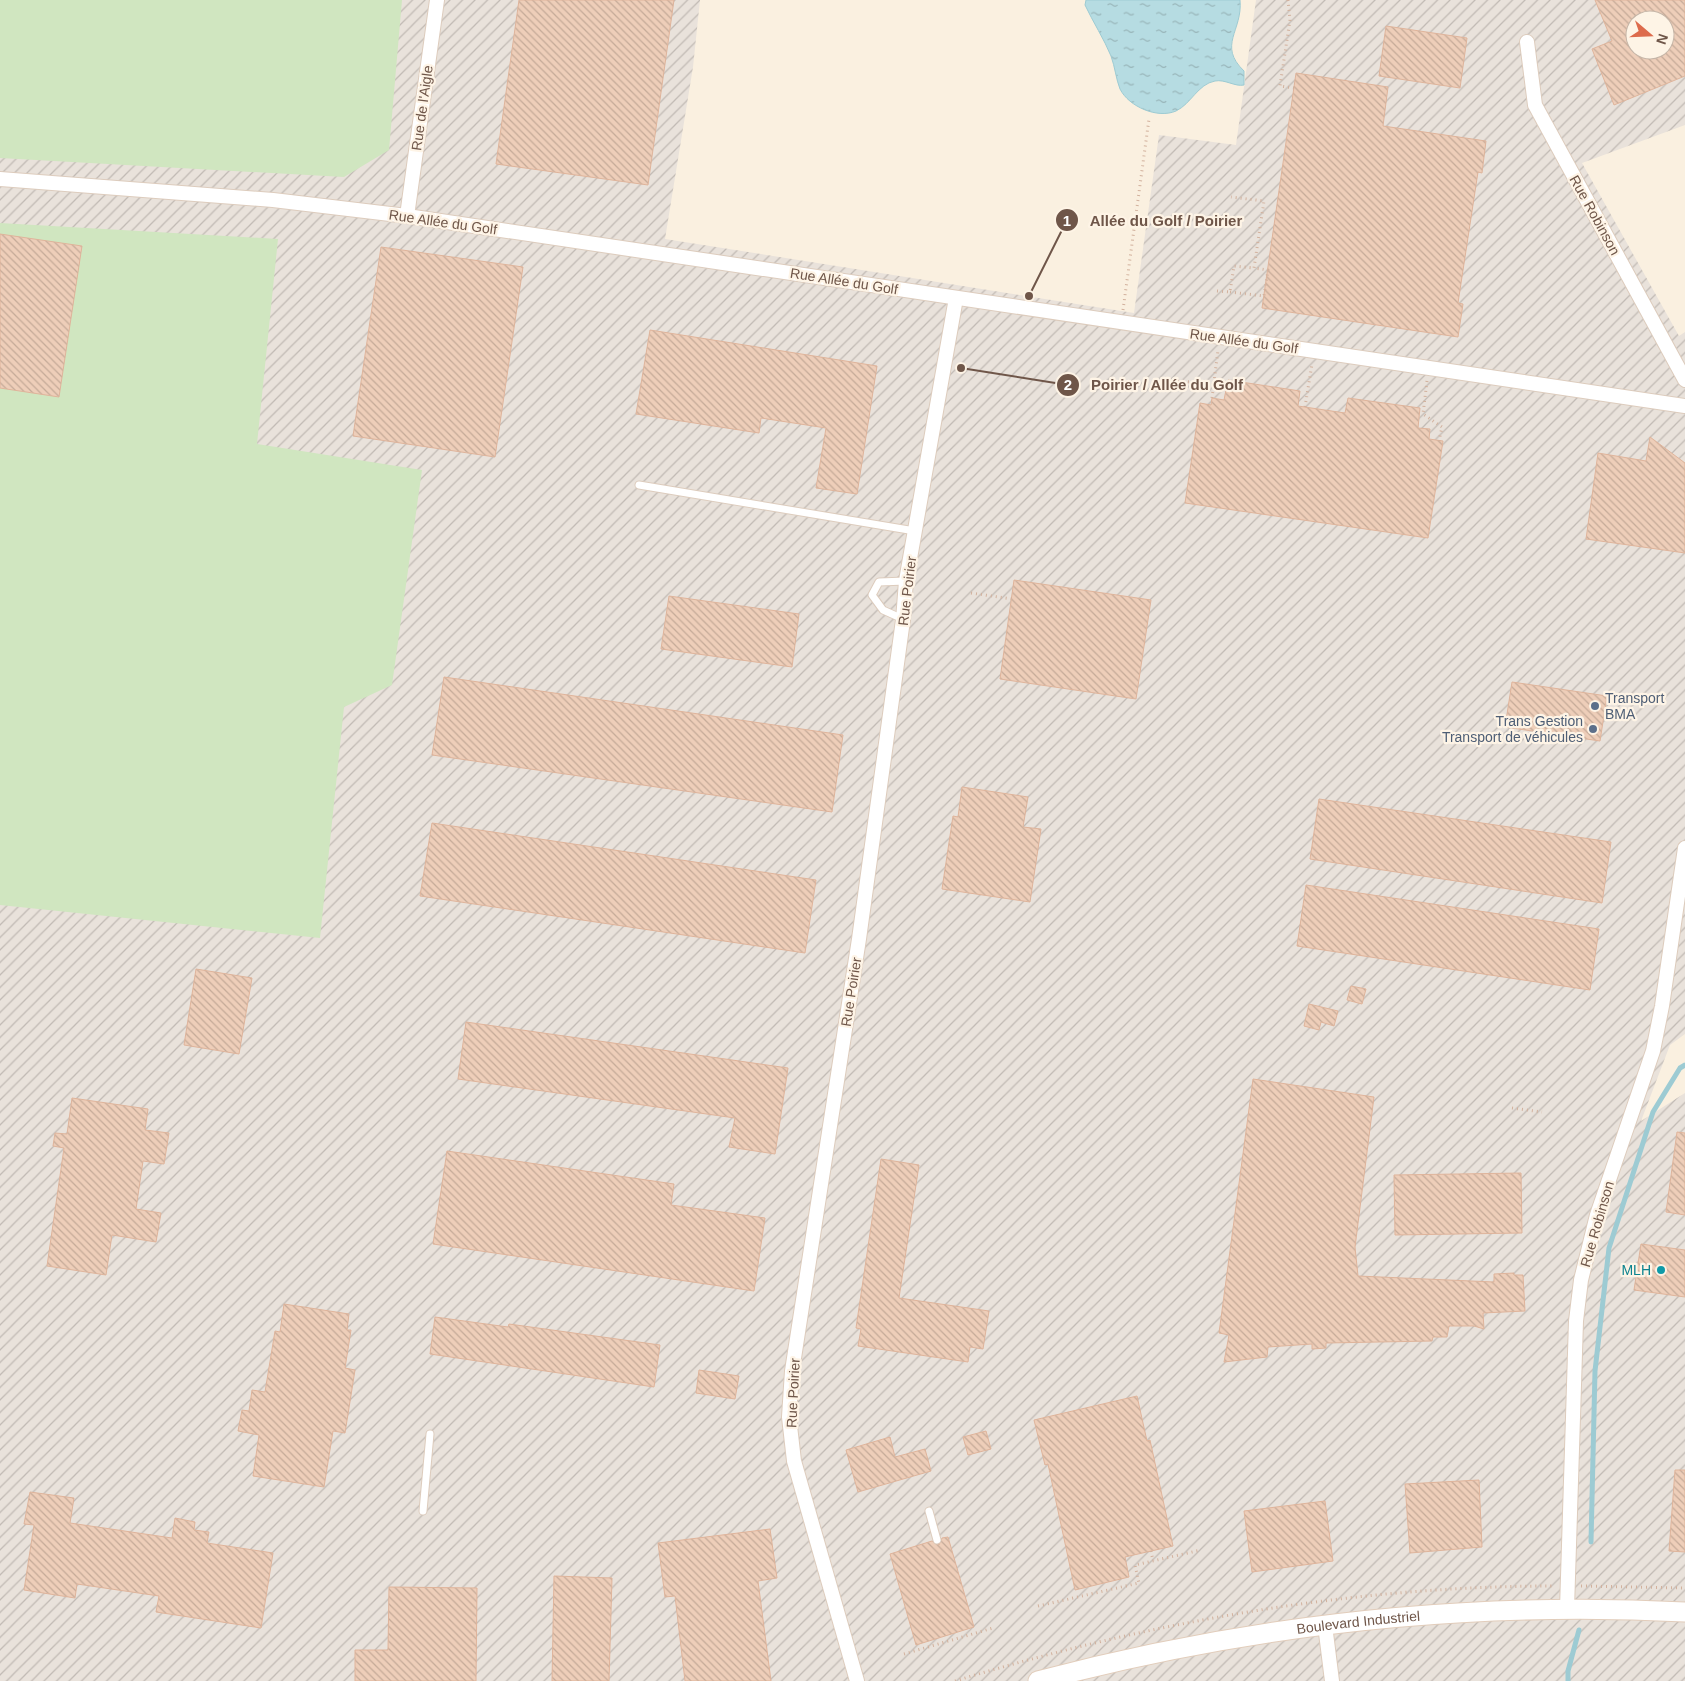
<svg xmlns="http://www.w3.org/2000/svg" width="1685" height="1681" font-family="Arial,sans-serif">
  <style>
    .industrial { fill: url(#industrial-furrows); fill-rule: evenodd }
    .green { fill: #d0e6c0 }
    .water { fill: url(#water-ripples); stroke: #9dcbd3 }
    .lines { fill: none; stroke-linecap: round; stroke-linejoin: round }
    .stream { stroke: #9dcbd3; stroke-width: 5 }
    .building { fill: url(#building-back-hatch); stroke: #dfb49b; fill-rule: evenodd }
    .lane-casing { stroke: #ddccbd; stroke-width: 9 }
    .street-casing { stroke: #ddccbd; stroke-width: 16 }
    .secondary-casing { stroke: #e2cdbb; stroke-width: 21 }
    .path { stroke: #d2b19d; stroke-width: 3; stroke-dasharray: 1 4; stroke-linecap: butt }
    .lane { stroke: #fff; stroke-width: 7 }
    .street { stroke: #fff; stroke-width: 14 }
    .secondary { stroke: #fff; stroke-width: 19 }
    .service-dot { fill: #5c6f8a; stroke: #fef4e6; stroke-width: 2 }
    .culture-dot { fill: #0f9aa8; stroke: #fef4e6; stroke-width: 2 }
    .labels { text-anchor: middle; stroke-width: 4.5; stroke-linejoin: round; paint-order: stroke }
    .street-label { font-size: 14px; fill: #6f5649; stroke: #fef4e6 }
    .service-label { font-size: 14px; fill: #4e5e75; stroke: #fef4e6; text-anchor: start }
    .culture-label { font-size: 14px; fill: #0d838f; stroke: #fef4e6; text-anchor: end }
    .leader { fill: none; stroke: #6f5649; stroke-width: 2 }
    .callout-dot { fill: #6f5649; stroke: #fef4e6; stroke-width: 2 }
    .mark-label { font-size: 15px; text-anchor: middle; font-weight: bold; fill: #fff }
    .callout-label { font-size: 15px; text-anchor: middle; font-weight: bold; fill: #6f5649; stroke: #fef4e6; stroke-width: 4.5; stroke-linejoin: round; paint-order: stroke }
  </style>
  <defs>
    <pattern id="industrial-furrows" width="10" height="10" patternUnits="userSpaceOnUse" patternTransform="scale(1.25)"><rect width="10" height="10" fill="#e9e2db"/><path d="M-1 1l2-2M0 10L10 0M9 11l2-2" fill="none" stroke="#c1bab4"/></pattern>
    <pattern id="water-ripples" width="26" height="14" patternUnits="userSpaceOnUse" patternTransform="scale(1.25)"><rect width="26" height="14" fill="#b6dce2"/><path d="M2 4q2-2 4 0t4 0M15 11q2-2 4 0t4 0" fill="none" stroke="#98b5b9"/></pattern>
    <pattern id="building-back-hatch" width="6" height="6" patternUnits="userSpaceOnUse" patternTransform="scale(1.25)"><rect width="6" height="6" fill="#eeceb9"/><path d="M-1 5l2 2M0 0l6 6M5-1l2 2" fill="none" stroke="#c5aa98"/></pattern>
  </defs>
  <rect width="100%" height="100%" fill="#faf0e0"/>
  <path class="industrial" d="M0,0H700L693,67L665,239L1134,313L1159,135L1236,145L1256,0H1685V125L1582,163L1679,336L1685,332V1034L1670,1045L1641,1121L1685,1093V1681H0ZM1635,20H1665V50H1635Z"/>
  <g class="green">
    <polygon points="0,0 402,0 389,150 344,177 0,158"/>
    <polygon points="0,223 278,239 257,444 422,470 392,685 344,707 320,938 0,905"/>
  </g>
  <path class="water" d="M1086,0H1240C1243,31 1217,45 1244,71V85C1235,87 1225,79 1215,81C1198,84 1191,104 1176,111C1158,119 1129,107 1120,89C1116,79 1115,67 1111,56C1104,39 1093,22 1085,5Z"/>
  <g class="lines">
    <g class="stream">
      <polyline points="1591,1542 1595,1371 1609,1248 1653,1112 1680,1068 1685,1065"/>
      <polyline points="1568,1681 1568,1671 1579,1630"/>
    </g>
  </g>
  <g class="building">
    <polygon points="519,0 674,0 648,185 496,164"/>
    <path d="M1595,0H1685V76L1614,105L1592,49L1612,41ZM1635,20H1665V50H1635Z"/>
    <polygon points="1386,26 1467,38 1460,88 1379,76"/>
    <polygon points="1296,73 1388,87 1383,126 1486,141 1482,173 1478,172 1458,303 1463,304 1458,337 1262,308"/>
    <polygon points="0,234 82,246 59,397 0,388"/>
    <polygon points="381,247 523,267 495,457 353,436"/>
    <polygon points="650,330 877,366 857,494 816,488 826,428 761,418 759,433 636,414"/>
    <polygon points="1228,380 1300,391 1298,406 1345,413 1348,398 1420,408 1418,428 1430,429 1429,439 1443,441 1428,538 1185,503 1200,403 1211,405 1212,398 1224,400"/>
    <polygon points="1650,437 1685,463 1685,553 1586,539 1598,453 1646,461"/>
    <polygon points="1014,580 1151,600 1136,699 1000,679"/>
    <polygon points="669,596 799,614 792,667 661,649"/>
    <polygon points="444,677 843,735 832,812 432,755"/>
    <polygon points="1512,682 1607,696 1600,741 1505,727"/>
    <polygon points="962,787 1028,797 1023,827 1041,829 1030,902 942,889 953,816 958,817"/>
    <polygon points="1319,799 1611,842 1602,903 1310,859"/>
    <polygon points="432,823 816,880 805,953 420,896"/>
    <polygon points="1306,885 1599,929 1590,990 1297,946"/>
    <polygon points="196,969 252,978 239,1054 184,1045"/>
    <polygon points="1351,986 1366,989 1362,1004 1347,1000"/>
    <polygon points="1309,1004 1338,1011 1334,1026 1321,1022 1319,1030 1304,1026"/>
    <polygon points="466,1022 788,1068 775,1154 729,1147 735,1118 458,1079"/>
    <polygon points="1253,1079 1374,1097 1355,1247 1358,1276 1494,1282 1494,1274 1514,1273 1514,1275 1523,1275 1525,1311 1483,1313 1484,1329 1474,1326 1449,1326 1447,1337 1433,1337 1432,1341 1326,1343 1326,1348 1312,1349 1312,1344 1268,1347 1267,1357 1224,1362 1229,1335 1219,1333"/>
    <polygon points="72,1098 148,1109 145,1130 169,1133 164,1164 143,1161 136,1209 161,1213 156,1242 112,1235 106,1275 47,1266 64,1148 53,1146 55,1133 67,1134"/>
    <polygon points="1677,1132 1685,1133 1685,1215 1666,1212"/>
    <polygon points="447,1151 674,1184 671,1205 765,1218 754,1291 433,1244"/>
    <polygon points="881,1159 919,1165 899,1298 989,1311 983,1349 970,1347 968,1362 858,1346 861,1329 856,1328"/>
    <polygon points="1521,1173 1522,1233 1395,1235 1394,1175"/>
    <polygon points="1641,1244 1685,1250 1685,1297 1634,1290"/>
    <polygon points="284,1304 349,1314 347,1330 351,1330 345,1368 355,1370 345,1433 333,1431 324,1487 253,1476 259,1435 238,1431 242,1410 249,1411 252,1390 265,1392 275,1331 280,1332"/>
    <polygon points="435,1317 508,1327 509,1324 660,1345 654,1387 430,1354"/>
    <polygon points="699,1370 739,1376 735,1399 696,1393"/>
    <polygon points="1137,1396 1147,1441 1150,1440 1173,1546 1125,1557 1129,1577 1075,1590 1048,1464 1045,1465 1034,1420"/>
    <polygon points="986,1431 991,1449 968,1455 963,1437"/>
    <polygon points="890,1437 895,1457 925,1449 931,1471 858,1492 846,1450"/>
    <polygon points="1675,1470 1685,1470 1685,1552 1669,1551"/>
    <polygon points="1479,1480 1482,1547 1410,1553 1405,1484"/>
    <polygon points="30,1492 74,1498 70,1523 172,1538 175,1518 195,1522 194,1530 209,1532 207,1543 273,1553 261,1628 156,1612 159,1596 77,1584 75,1598 24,1590 34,1525 24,1524"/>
    <polygon points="1325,1501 1333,1561 1252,1572 1244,1511"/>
    <polygon points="770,1529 777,1578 758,1581 771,1681 685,1681 675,1596 665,1597 658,1543"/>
    <polygon points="948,1537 974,1627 916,1645 890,1554 932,1541 939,1545 942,1538"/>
    <polygon points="554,1576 612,1578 609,1681 552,1681"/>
    <polygon points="389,1587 477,1588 476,1681 355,1681 355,1650 388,1650"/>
  </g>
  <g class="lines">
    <defs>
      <g id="lane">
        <polyline points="639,485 915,531"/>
        <polyline points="903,619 883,610 872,595 879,582 906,581"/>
        <polyline points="423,1511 430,1434"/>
        <polyline points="929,1511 937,1540"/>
      </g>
      <g id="street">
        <polyline points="1527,42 1535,105 1685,380"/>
        <polyline points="0,179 273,200 407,216 1685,406"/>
        <polyline points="407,216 437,0"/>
        <polyline points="1567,1609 1576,1321 1581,1280 1597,1215 1653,1051 1662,1006 1685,848"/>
        <polyline points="1325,1625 1332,1681"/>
        <polyline points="857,1681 794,1461 789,1417 792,1371 859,939 903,620 906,581 956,298"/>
      </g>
      <g id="secondary">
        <path id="s1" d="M1038,1681C1249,1625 1467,1601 1685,1612"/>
      </g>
    </defs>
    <use href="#lane" class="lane-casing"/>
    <use href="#street" class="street-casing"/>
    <use href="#secondary" class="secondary-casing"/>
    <g class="path">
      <polyline points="1288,0 1290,20 1280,86 1294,88"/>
      <polyline points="1217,291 1230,292 1234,266 1254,268"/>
      <polyline points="1230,292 1264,296 1268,270 1254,268 1264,201 1231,197"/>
      <polyline points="1123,310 1149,119"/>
      <polyline points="1173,380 1213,385"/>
      <polyline points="1427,381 1423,414 1442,427 1439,441"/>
      <polyline points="1212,398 1218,350"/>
      <polyline points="1305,407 1312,364"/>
      <polyline points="971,593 1012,599"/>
      <polyline points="1512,1108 1542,1112"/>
      <polyline points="1151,1551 1153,1561"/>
      <polyline points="1581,1586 1685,1588"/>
      <polyline points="1038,1606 1139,1583 1135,1565 1201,1550"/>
      <polyline points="904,1654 993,1628"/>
      <path d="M955,1681C1149,1622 1352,1586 1555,1586"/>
    </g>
    <use href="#lane" class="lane"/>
    <use href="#street" class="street"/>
    <use href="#secondary" class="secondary"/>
  </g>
  <g class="service-dot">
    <circle cx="1595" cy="706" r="5"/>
    <circle cx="1593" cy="729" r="5"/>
  </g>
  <circle class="culture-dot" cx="1661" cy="1270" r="5"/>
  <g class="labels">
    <g class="street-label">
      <text transform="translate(422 108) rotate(-82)" y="5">Rue de l'Aigle</text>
      <text transform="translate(1595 215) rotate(61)" y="5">Rue Robinson</text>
      <text transform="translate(443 222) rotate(8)" y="5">Rue Allée du Golf</text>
      <text transform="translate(844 281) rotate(9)" y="5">Rue Allée du Golf</text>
      <text transform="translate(1244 341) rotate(8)" y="5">Rue Allée du Golf</text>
      <text transform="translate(907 591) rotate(-83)" y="5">Rue Poirier</text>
      <text transform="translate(851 992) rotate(-81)" y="5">Rue Poirier</text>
      <text transform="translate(1597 1224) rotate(-74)" y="5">Rue Robinson</text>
      <text transform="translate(793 1393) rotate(-87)" y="5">Rue Poirier</text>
      <text dy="5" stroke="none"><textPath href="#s1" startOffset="326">Boulevard Industriel</textPath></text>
    </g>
    <g class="service-label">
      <text x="1605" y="703">Transport<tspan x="1605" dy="16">BMA</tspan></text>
      <text x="1583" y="726" text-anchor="end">Trans Gestion<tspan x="1583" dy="16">Transport de véhicules</tspan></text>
    </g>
    <g class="culture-label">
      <text x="1651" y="1275">MLH</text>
    </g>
  </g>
  <path class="leader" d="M1029 296L1067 220M961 368L1068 385"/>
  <g class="callout-dot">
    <circle cx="1029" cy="296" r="5"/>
    <circle cx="961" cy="368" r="5"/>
    <circle cx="1067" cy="220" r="12"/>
    <circle cx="1068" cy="385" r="12"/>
  </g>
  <g class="mark-label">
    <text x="1067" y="226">1</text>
    <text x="1068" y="390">2</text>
  </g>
  <g class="callout-label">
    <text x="1166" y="226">Allée du Golf / Poirier</text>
    <text x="1167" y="390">Poirier / Allée du Golf</text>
  </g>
  <g transform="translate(1650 35) rotate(109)"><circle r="24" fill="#fef4e6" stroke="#c5b5a7"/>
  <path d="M0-4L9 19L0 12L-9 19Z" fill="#dd6b4c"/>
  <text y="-8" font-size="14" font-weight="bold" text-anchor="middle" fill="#6f5649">N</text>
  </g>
</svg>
